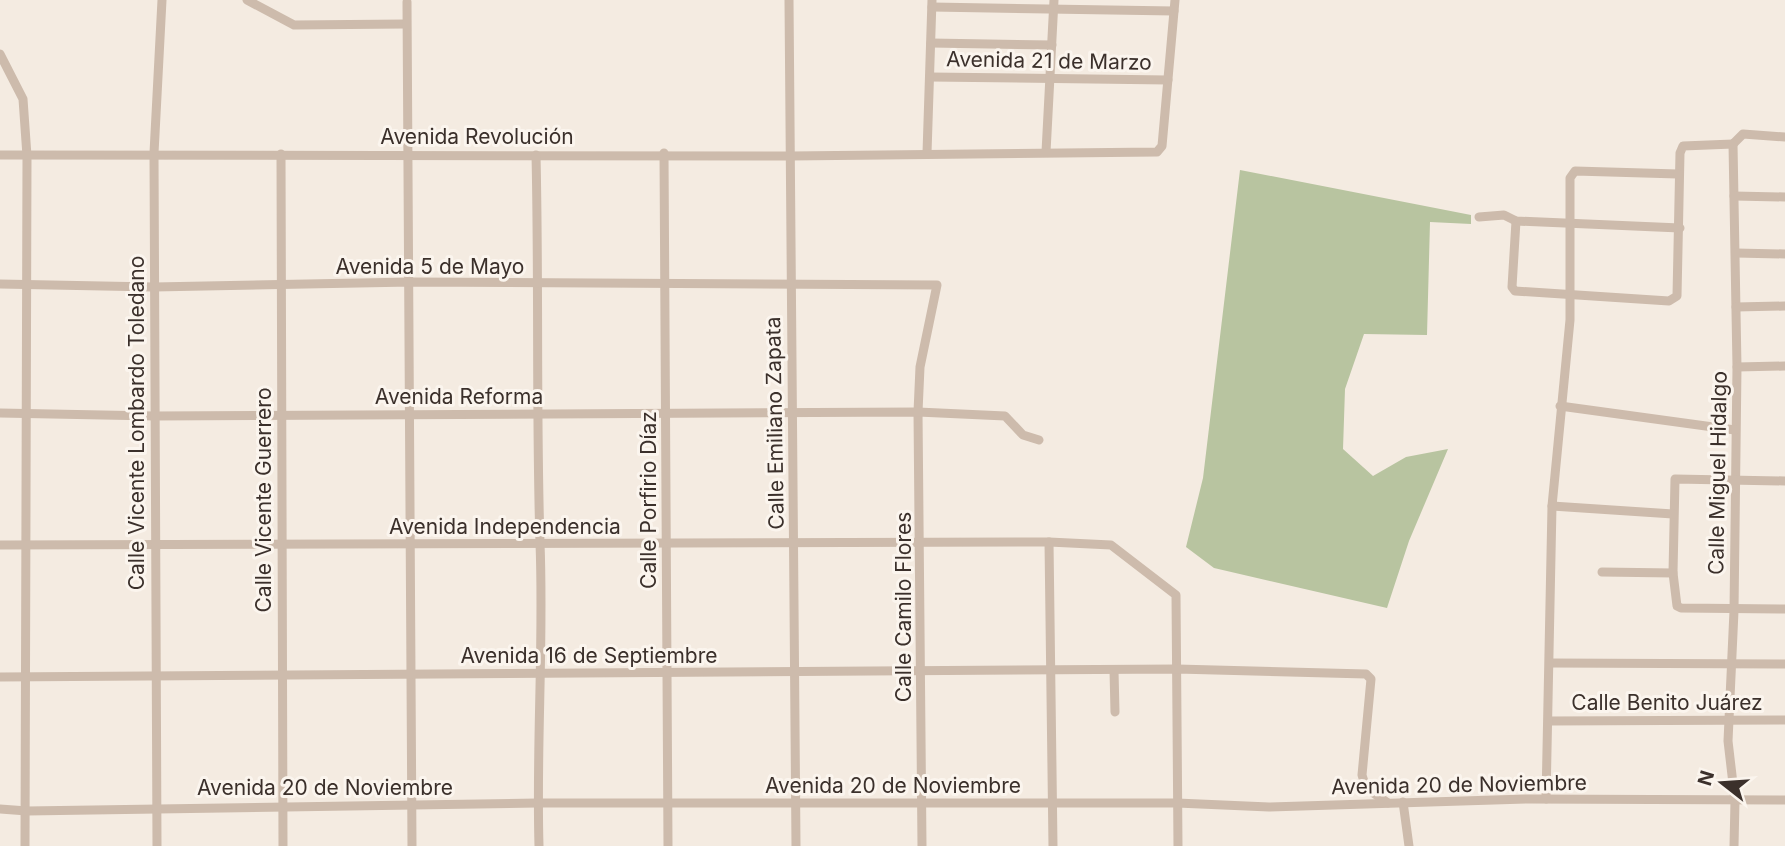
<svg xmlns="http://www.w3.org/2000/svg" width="1785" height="846" font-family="Inter,sans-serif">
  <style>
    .green { fill: #b8c4a0 }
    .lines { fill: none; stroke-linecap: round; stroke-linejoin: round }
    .street { stroke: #cdbbac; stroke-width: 9 }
    .labels { text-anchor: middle; stroke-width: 6; stroke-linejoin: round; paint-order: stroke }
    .street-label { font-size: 21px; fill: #3b302b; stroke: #fbf5ee }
  </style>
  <rect width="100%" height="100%" fill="#f4ebe1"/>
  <polygon class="green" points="1240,170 1471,215 1471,224 1430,222 1427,335 1364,334 1345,389 1343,449 1373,476 1406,457 1448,449 1409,541 1387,608 1214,568 1186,547 1203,478"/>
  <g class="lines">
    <g class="street">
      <polyline points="247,0 294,25 405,24"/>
      <polyline points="789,0 796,846"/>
      <polyline points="407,2 412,846"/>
      <polyline points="932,7 1174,11"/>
      <polyline points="931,43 1052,45"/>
      <polyline points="0,54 23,99 27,156 25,846"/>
      <polyline points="930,77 1168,80"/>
      <polyline points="1733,144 1737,367 1734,611 1728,741 1735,801 1734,846"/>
      <polyline points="1733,144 1743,134 1785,137"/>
      <polyline points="1046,152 1054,0"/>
      <polyline points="664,153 668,846"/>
      <polyline points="927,153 932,0"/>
      <polyline points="281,154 283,846"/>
      <polyline points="0,155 791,156 1157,152 1162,146 1175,0"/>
      <path d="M536,155C539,285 536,414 540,543C544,644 536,745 539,846"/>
      <polyline points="1734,196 1785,197"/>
      <polyline points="1479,217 1504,215 1516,221 1680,228"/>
      <polyline points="1516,221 1512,287 1515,291 1669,301 1677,296 1680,153 1683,146 1733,144"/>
      <polyline points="1736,253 1785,254"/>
      <polyline points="0,284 154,287 411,282 937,285 920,367 918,412 922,846"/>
      <polyline points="1736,307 1785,306"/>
      <polyline points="1737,367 1785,366"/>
      <polyline points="1560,406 1735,430"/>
      <polyline points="0,413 154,416 918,412 1005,416 1023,435 1039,440"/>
      <polyline points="1785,481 1675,479 1673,573 1677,606 1681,608 1785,609"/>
      <polyline points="1552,506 1673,514"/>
      <polyline points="1049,542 1053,846"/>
      <polyline points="0,545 1049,542 1111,545 1176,595 1178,846"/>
      <polyline points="1602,572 1673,573"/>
      <polyline points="1550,663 1785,664"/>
      <polyline points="1114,670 1115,712"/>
      <polyline points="0,677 1177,669 1366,674 1371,679 1362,775 1366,788 1388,803"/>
      <polyline points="1550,721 1785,720"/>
      <polyline points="1546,799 1552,506 1570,320 1570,178 1575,171 1678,174"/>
      <polyline points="1403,802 1409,846"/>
      <polyline points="0,809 27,811 537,803 1177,803 1269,807 1526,799 1785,800"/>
      <polyline points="157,846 154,153 162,0"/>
    </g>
  </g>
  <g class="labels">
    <g class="street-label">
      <text transform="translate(1049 61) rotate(1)" y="7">Avenida 21 de Marzo</text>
      <text x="477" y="144">Avenida Revolución</text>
      <text x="430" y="274">Avenida 5 de Mayo</text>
      <text x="459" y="404">Avenida Reforma</text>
      <text transform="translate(137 423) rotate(-90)" y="7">Calle Vicente Lombardo Toledano</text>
      <text transform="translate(775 423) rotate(-91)" y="7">Calle Emiliano Zapata</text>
      <text transform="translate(1718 473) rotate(-89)" y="7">Calle Miguel Hidalgo</text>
      <text transform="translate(264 500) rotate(-90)" y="7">Calle Vicente Guerrero</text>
      <text transform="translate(649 500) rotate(-90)" y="7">Calle Porfirio Díaz</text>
      <text x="505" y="534">Avenida Independencia</text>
      <text transform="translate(904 607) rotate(-90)" y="7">Calle Camilo Flores</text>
      <text x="589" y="663">Avenida 16 de Septiembre</text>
      <text x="1667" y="710">Calle Benito Juárez</text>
      <text transform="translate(1459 785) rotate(-1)" y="7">Avenida 20 de Noviembre</text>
      <text x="893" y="793">Avenida 20 de Noviembre</text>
      <text x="325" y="795">Avenida 20 de Noviembre</text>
    </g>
  </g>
  <g transform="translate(1722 783) rotate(287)" stroke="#fbf5ee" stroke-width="5" paint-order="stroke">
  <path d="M0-5L12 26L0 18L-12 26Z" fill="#3b302b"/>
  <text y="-10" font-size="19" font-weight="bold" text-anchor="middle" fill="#3b302b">N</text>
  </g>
</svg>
